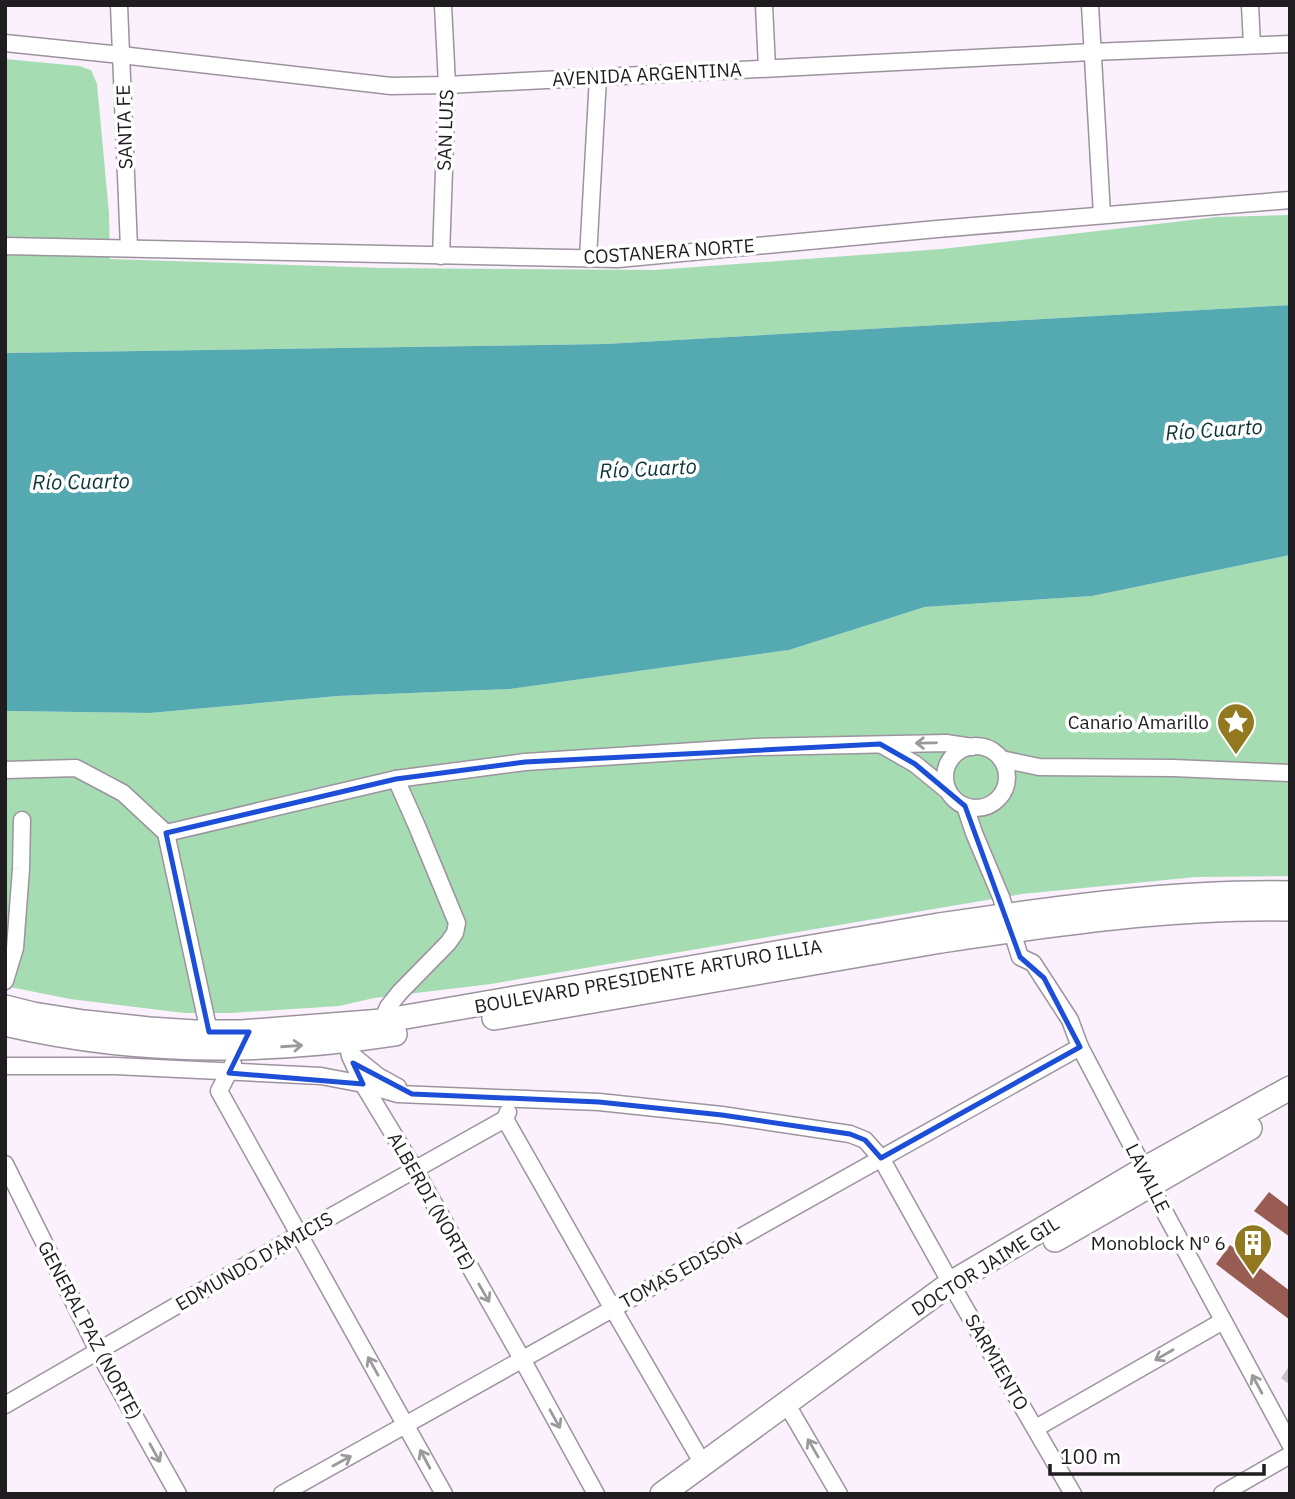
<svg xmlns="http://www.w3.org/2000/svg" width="1295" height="1499" font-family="'IBM Plex Sans',sans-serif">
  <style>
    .green { fill: #a5dcb2 }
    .water { fill: #55aab2 }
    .shadow { fill: #0003 }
    .building { fill: #995c52 }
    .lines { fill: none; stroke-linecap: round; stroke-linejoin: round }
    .minor-casing { stroke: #9c939f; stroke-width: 19 }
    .secondary-casing { stroke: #9c939f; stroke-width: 26 }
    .minor { stroke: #fff; stroke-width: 16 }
    .secondary { stroke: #fff; stroke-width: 23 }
    .oneway { stroke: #9b999b }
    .marked { fill: none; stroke: #1d4ed8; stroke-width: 5; stroke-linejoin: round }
    .labels { text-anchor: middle; stroke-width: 7; stroke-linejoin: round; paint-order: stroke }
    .street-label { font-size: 19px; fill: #201d21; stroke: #fff }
    .poi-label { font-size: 19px; fill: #201d21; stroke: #fff; text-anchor: end }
    .water-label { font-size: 21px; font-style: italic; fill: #0b3539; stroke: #fff }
  </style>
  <rect width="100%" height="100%" fill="#faf1fd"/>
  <g class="green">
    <polygon points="5,59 79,66 91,70 97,84 109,213 110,259 382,268 655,270 942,249 1217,217 1290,215 1290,305 606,344 5,353"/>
    <polygon points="1290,555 1290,876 1196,877 1022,894 491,984 374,998 339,1006 230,1013 184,1013 70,999 5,986 5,711 150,713 338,696 510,689 789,650 925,607 1092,596"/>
  </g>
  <polygon class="water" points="1290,305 1290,555 1092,596 925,607 789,650 510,689 338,696 150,713 5,711 5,353 606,344"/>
  <polygon class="shadow" points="1290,1365 1290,1385 1281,1378"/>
  <g class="building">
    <polygon points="1269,1192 1290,1208 1290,1237 1254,1211"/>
    <polygon points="1230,1245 1290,1291 1290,1320 1216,1264"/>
  </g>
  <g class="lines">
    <defs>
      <g id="minor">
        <polyline points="119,5 129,248"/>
        <polyline points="764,5 767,68"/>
        <polyline points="1090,5 1102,215"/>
        <polyline points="1250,5 1252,45"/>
        <polyline points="5,43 121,55 391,86 447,85 1092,52 1290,44"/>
        <polyline points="5,246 618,259 937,229 1290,200"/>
        <polyline points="441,256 447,85 443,5"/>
        <polyline points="588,258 598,77"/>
        <polyline points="882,745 915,764 948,791"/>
        <circle cx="976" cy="777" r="31"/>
        <polyline points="1001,759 1039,767 1173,768 1290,773"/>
        <polyline points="5,770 76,768 123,793 166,833 209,1032"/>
        <polyline points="965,806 974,833 1001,897 1020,957 1033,963 1070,1020 1080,1047 1144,1169 1150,1185 1290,1444"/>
        <polyline points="166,833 396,779 525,762 756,747 946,743 972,747"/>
        <polyline points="5,981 15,948 21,869 22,820"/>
        <polyline points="379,1028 388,1007 400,992 448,943 455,933 457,923 416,824 396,779"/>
        <polyline points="347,1041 350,1056 363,1084 415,1170 522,1359 596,1494"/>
        <polyline points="351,1054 378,1076 398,1087"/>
        <polyline points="233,1064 219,1091 444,1494"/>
        <polyline points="5,1066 115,1066 321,1076 363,1084 398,1094 599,1102 722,1115 850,1134 865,1140 881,1158 958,1296 1073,1494"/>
        <polyline points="508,1112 505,1119 613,1309 703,1464"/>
        <polyline points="5,1164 98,1351 178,1494"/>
        <polyline points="786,1403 839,1494"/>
        <polyline points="5,1405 300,1234 505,1119"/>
        <polyline points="1036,1428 1223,1321"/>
        <polyline points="282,1494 1080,1047"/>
        <polyline points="1222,1494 1290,1455"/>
      </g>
      <g id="secondary">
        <path d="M5,1007L33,1014L84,1022L149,1029L195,1032H241L382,1021L939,925C1055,908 1172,891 1290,893"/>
        <path d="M494,1018L941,941C1056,924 1173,907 1290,909"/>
        <path d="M5,1024C133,1054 266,1054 395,1034"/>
        <polyline points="1055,1240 1250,1128"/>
        <polyline points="662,1494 951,1283 1144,1169 1290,1088"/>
      </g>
    </defs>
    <use href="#minor" class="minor-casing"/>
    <use href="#secondary" class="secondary-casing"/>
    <use href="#minor" class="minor"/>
    <use href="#secondary" class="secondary"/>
  </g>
  <defs><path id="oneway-shaft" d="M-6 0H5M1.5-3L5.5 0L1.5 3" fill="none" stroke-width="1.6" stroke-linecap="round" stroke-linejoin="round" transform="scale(1.75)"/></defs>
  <g class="oneway">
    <use href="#oneway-shaft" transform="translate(926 743) rotate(179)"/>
    <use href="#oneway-shaft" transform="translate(292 1046) rotate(-4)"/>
    <use href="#oneway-shaft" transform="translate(484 1293) rotate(60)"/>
    <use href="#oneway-shaft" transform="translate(1164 1355) rotate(150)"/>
    <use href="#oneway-shaft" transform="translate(373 1366) rotate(-119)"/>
    <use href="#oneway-shaft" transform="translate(1257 1384) rotate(-118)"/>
    <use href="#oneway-shaft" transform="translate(555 1419) rotate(61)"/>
    <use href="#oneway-shaft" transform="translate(813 1448) rotate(-120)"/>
    <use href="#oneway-shaft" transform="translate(155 1453) rotate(61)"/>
    <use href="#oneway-shaft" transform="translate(425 1459) rotate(-118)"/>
    <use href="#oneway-shaft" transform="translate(342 1461) rotate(-29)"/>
  </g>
  <path class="marked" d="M880,744L915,764L965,806L1020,957L1044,978L1080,1047L881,1158L865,1140L850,1134L722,1115L599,1102L412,1094L353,1063L363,1084L229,1073L249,1032H209L166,833L396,779L525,762Z"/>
  <defs>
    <symbol id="sight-pin" viewBox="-11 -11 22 30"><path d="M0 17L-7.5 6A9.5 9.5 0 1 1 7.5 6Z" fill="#92781f" stroke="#fff"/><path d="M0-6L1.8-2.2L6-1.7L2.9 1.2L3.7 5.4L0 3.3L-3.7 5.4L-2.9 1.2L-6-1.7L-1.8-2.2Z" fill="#fff"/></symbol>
    <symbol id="building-pin" viewBox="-11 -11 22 30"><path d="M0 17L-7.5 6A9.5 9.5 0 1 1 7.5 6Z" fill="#92781f" stroke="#fff"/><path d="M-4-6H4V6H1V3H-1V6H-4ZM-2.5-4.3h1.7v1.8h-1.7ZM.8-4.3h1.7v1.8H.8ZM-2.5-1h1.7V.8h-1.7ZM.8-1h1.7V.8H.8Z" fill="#fff"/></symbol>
  </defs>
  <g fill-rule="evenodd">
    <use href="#sight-pin" x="1214" y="700" width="44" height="60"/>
    <use href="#building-pin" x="1231" y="1221" width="44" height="60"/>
  </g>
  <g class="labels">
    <g class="street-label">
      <text transform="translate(647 74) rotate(-3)" y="7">AVENIDA ARGENTINA</text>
      <text transform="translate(124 127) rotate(-92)" y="7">SANTA FE</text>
      <text transform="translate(445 130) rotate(-88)" y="7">SAN LUIS</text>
      <text transform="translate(669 251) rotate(-4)" y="7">COSTANERA NORTE</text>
      <text transform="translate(648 976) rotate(-10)" y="7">BOULEVARD PRESIDENTE ARTURO ILLIA</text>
      <text transform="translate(1148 1178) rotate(63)" y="7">LAVALLE</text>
      <text transform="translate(432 1201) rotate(60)" y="7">ALBERDI (NORTE)</text>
      <text transform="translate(254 1261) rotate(-30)" y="7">EDMUNDO D'AMICIS</text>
      <text transform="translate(985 1266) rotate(-32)" y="7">DOCTOR JAIME GIL</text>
      <text transform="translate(681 1270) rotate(-29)" y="7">TOMAS EDISON</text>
      <text transform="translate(90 1330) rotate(62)" y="7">GENERAL PAZ (NORTE)</text>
      <text transform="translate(997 1362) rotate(60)" y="7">SARMIENTO</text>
    </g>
    <g class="poi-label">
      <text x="1209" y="729">Canario Amarillo</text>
      <text x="1226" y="1250">Monoblock Nº 6</text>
    </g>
    <g class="water-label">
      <text transform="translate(1214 430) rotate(-4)" y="7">Río Cuarto</text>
      <text transform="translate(648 469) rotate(-3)" y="7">Río Cuarto</text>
      <text transform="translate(81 482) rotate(-1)" y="7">Río Cuarto</text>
    </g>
  </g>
  <rect width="1295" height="1499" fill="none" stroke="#201d21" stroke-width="14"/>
  <path d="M1050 1464v10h214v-10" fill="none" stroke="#201d21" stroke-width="3.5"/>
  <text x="1060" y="1464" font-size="21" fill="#201d21" stroke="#ffffff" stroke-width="5" paint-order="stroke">100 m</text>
</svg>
